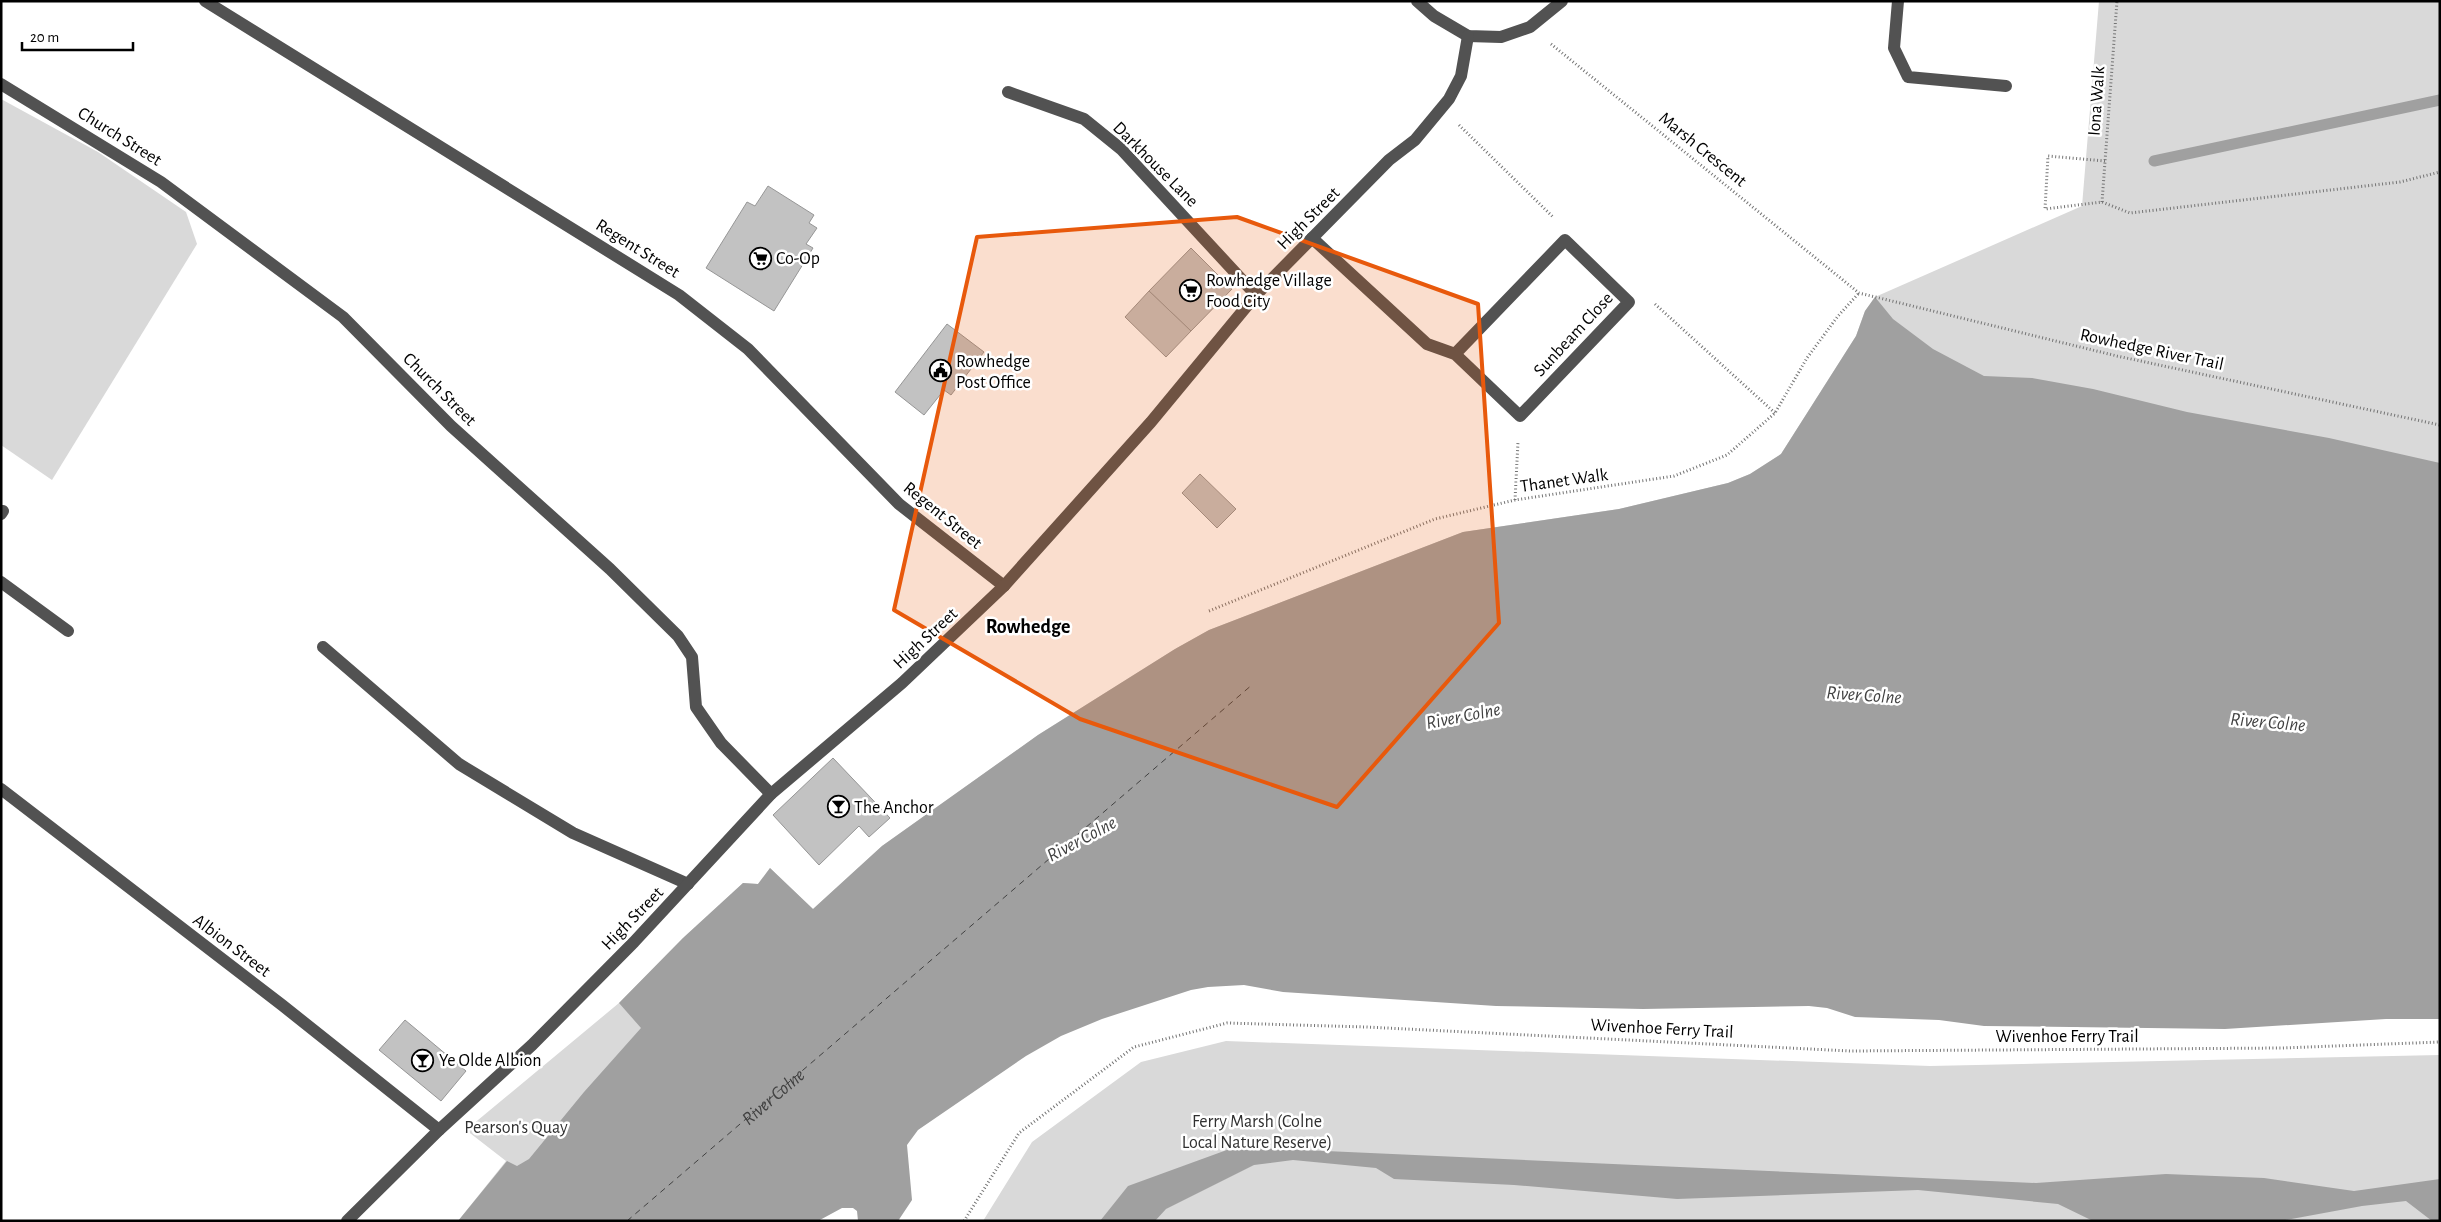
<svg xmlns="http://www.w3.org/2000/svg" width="2441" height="1222" font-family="'Alegreya Sans',sans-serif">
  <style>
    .green { fill: #d9d9d9 }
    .water { fill: #a0a0a0 }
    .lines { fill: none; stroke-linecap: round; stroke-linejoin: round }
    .stream { stroke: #a0a0a0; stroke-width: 11 }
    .ferry { stroke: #414141; stroke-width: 1; stroke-dasharray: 6 5; stroke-linecap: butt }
    .building { fill: #c2c2c2; stroke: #969696 }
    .path { stroke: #747474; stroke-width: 3; stroke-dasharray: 1 2.5; stroke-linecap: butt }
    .minor { stroke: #525252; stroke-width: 12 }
    .marked { fill: #e8590c; fill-opacity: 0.2; stroke: #e8590c; stroke-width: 4; stroke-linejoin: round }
    .labels { text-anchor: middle; stroke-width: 5; stroke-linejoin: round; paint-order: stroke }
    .street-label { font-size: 18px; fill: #000; stroke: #fff }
    .poi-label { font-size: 18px; fill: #000; stroke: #fff; text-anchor: start }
    .park-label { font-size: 18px; fill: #303030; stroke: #fff }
    .water-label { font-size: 19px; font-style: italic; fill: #414141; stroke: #fff }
    .quarter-label { font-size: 20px; font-weight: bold; fill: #000; stroke: #fff }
  </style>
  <rect width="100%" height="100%" fill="#fff"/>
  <g class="green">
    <polygon points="2099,1 2440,1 2440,719 2194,670 458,1221 506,1161 466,1130 619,1003 683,938 743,883 758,884 770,868 813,909 882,846 1038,735 1175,649 1209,630 1463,532 1619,509 1728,483 1750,474 1781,454 1856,336 1865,311 1875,297 2082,206"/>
    <polygon points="1,99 98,152 186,212 197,244 52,480 1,445"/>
    <polygon points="1226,1041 1930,1066 2440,1055 2440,1221 983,1221 1032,1142 1141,1062"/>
  </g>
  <g class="water">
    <polygon points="1875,297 1893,319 1933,349 1984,376 2032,378 2093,389 2187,412 2329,438 2440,463 2440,1019 2386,1019 2225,1029 1984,1026 1939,1020 1855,1017 1827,1008 1809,1006 1643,1009 1496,1006 1283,992 1244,985 1208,987 1191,990 1102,1019 1061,1036 1026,1056 918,1130 907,1145 912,1200 898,1221 858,1221 857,1211 853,1208 842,1208 818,1221 458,1221 507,1161 517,1166 529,1159 584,1092 641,1028 619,1003 683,938 743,883 758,884 770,868 813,909 882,846 1038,735 1175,649 1209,630 1463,532 1619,509 1728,483 1750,474 1781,454 1856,336 1865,311"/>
    <polygon points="1235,1147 2036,1183 2166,1174 2264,1178 2354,1191 2440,1179 2440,1221 2432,1221 2406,1201 2362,1206 2280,1221 2093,1221 2058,1204 1918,1190 1677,1199 1514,1185 1394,1179 1376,1168 1293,1160 1254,1165 1166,1209 1155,1221 1100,1221 1128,1186"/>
  </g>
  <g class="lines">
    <polyline class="stream" points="2154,161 2440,100"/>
    <path class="ferry" id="s1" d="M627,1221L1253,684"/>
  </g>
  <g class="building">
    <polygon points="768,186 814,215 809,223 817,228 806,244 813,248 774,311 706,268 747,202 755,206"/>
    <polygon points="1191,248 1232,289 1191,331 1149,291"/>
    <polygon points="1149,291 1191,331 1166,357 1125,317"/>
    <polygon points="947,324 984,352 951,395 944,390 924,415 895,392"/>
    <polygon points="1200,474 1236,509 1217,528 1182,493"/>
    <polygon points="833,758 890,818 869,837 859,826 819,865 773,815"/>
    <polygon points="405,1020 466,1071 441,1101 379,1050"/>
  </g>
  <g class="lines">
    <g class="path">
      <polyline points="1551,44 1859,293 2117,356 2440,425"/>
      <polyline points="1459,125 1553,217"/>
      <polyline points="2105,161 2048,156 2045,209 2102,202 2130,213 2400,182 2440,172"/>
      <polyline points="2102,202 2117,1"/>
      <polyline points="1655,304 1775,413"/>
      <polyline points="1515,500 1518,442"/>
      <polyline points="1209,611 1435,519 1515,500 1674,476 1727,455 1775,413 1807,358 1838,316 1859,293"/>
      <polyline points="964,1221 1019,1133 1134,1047 1227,1023 1366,1027 1850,1051 2282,1048 2440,1042"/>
    </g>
    <g class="minor">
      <polyline points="205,1 679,295 748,349 899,504 1004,586"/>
      <polyline points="1417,1 1434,16 1468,36 1501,37 1530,27 1562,1"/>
      <polyline points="1898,1 1894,48 1908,77 2006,86"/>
      <polyline points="1,84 161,182 343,317 451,426 610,569 678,636 692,657 696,707 721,743 771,794"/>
      <polyline points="1008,92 1084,119 1121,149 1256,295"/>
      <polyline points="1312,238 1427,344 1455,354 1520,416 1629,302 1565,240 1455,354"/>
      <polyline points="1,514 3,511"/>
      <polyline points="1,582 68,631"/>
      <polyline points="323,647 459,764 573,833 688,884"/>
      <polyline points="1,789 282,1005 439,1130"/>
      <polyline points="347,1221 439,1130 532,1045 634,942 771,794 902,683 1004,586 1151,422 1256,295 1389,160 1415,140 1449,99 1461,76 1468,36"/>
    </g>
  </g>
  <path class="marked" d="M1237,217L1478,304L1499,623L1337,807L1080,719L894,610L977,237Z"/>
  <defs>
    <symbol id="supermarket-ring" viewBox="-11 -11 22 22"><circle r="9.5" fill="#fff" stroke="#000" stroke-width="1.5"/><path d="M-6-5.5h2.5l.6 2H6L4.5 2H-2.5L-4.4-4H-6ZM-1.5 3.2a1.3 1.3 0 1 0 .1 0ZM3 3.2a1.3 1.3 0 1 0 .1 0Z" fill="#000"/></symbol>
    <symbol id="civic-ring" viewBox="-11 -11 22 22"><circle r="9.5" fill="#fff" stroke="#000" stroke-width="1.5"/><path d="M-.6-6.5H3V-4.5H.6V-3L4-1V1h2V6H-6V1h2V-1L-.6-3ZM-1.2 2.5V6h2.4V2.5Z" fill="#000"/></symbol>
    <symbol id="bar-ring" viewBox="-11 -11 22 22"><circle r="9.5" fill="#fff" stroke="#000" stroke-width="1.5"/><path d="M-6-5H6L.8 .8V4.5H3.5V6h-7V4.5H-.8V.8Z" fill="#000"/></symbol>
  </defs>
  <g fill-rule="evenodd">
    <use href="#supermarket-ring" x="748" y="246" width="25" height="25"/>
    <use href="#supermarket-ring" x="1178" y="278" width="25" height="25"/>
    <use href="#civic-ring" x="928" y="358" width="25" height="25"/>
    <use href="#bar-ring" x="826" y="794" width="25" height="25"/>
    <use href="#bar-ring" x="410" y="1048" width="25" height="25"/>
  </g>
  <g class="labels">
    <g class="street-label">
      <text transform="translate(2096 101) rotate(-86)" y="6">Iona Walk</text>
      <text transform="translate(120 136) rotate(32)" y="6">Church Street</text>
      <text transform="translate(1703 149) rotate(39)" y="6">Marsh Crescent</text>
      <text transform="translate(1156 164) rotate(45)" y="6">Darkhouse Lane</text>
      <text transform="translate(1308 218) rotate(-45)" y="6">High Street</text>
      <text transform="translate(638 248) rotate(32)" y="6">Regent Street</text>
      <text transform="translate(1573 334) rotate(-47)" y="6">Sunbeam Close</text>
      <text transform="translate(2152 349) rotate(12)" y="6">Rowhedge River Trail</text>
      <text transform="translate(440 389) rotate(45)" y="6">Church Street</text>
      <text transform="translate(1564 480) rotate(-8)" y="6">Thanet Walk</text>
      <text transform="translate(943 515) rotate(39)" y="6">Regent Street</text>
      <text transform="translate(925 638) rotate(-43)" y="6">High Street</text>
      <text transform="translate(632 918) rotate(-46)" y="6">High Street</text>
      <text transform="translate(232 945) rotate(37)" y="6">Albion Street</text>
      <text transform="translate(1662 1028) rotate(3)" y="6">Wivenhoe Ferry Trail</text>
      <text x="2067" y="1042">Wivenhoe Ferry Trail</text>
    </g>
    <g class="poi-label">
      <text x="776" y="264">Co-Op</text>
      <text x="1206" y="286">Rowhedge Village<tspan x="1206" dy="21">Food City</tspan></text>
      <text x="956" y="367">Rowhedge<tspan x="956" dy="21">Post Office</tspan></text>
      <text x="854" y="813">The Anchor</text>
      <text x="439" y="1066">Ye Olde Albion</text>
    </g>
    <g class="park-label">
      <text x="1257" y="1127">Ferry Marsh (Colne<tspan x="1257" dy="21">Local Nature Reserve)</tspan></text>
      <text x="516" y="1133">Pearson's Quay</text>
    </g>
    <g class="water-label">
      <text transform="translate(1864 694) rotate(4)" y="7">River Colne</text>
      <text transform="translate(1463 715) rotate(-11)" y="7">River Colne</text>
      <text transform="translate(2268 721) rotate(5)" y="7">River Colne</text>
      <text transform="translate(1081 838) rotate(-28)" y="7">River Colne</text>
      <text dy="7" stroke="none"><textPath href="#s1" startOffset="192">River Colne</textPath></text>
    </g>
    <g class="quarter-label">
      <text x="1028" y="633">Rowhedge</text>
    </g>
  </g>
  <rect width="2441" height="1222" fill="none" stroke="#000000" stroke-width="5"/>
  <path d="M22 42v8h111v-8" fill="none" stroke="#000000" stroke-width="2.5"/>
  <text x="30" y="42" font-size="15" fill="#000000" stroke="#ffffff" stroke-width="4" paint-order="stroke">20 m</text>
</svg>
